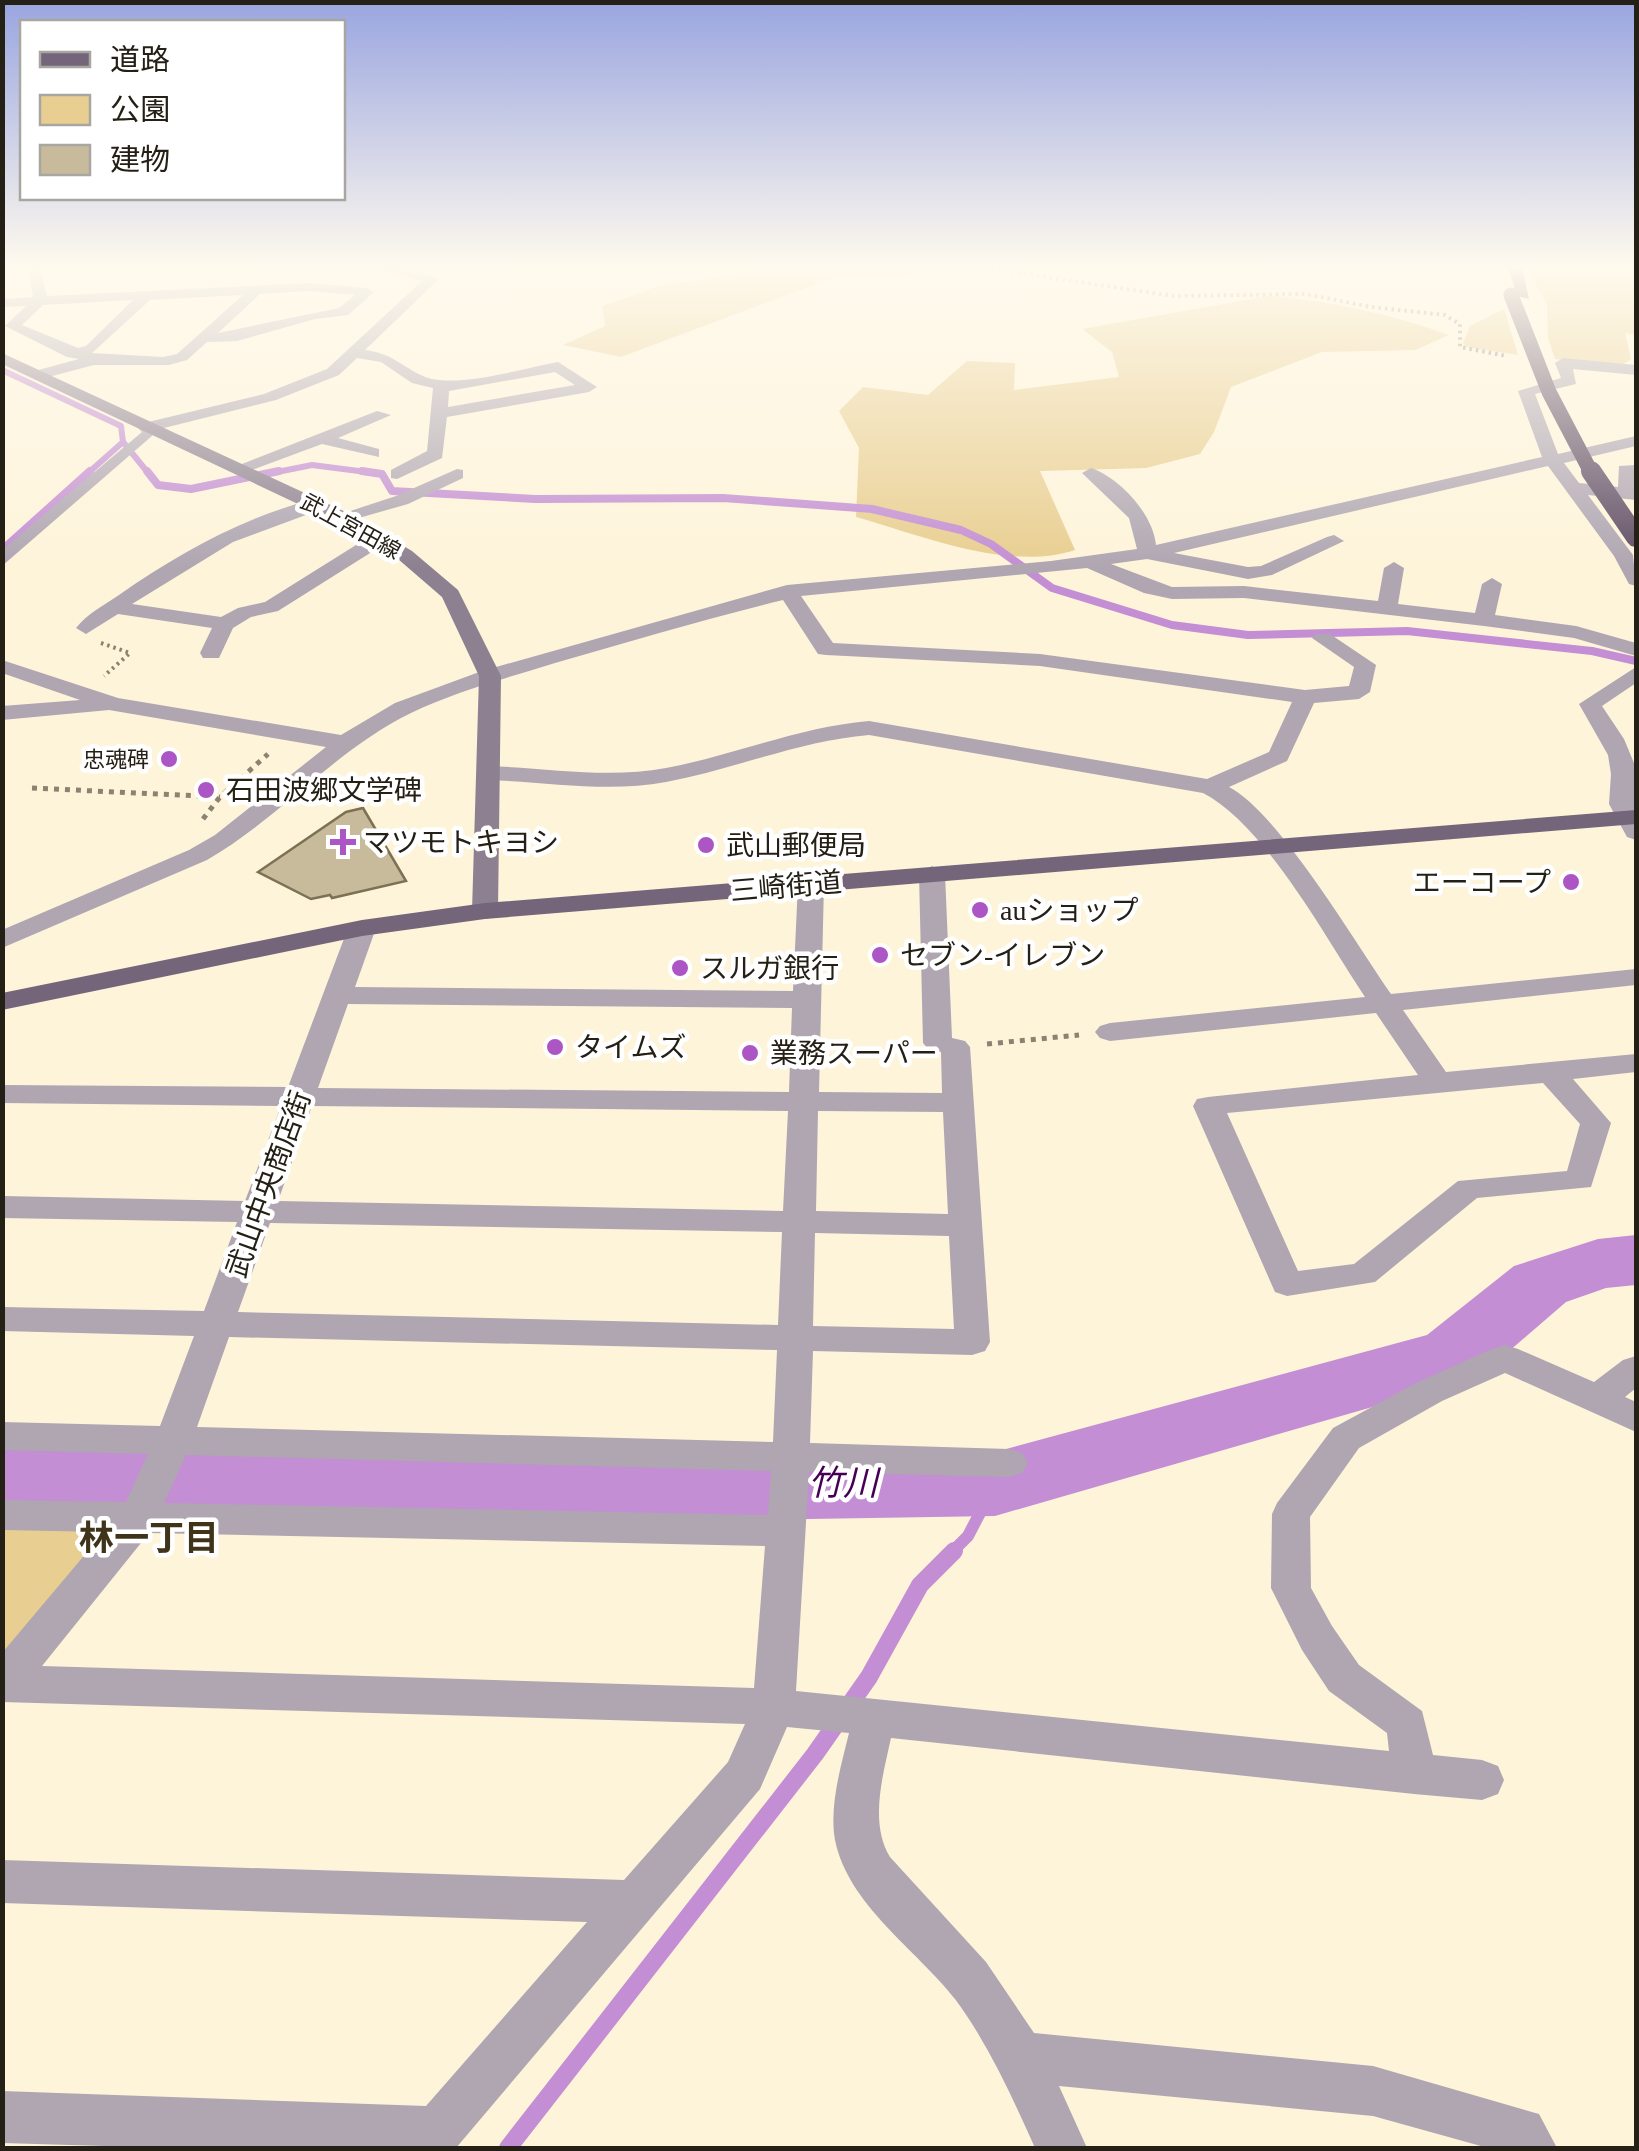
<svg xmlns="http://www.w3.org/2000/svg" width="1639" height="2151" font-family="'Times New Roman','Noto Sans JP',serif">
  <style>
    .green { fill: #e8ce90 }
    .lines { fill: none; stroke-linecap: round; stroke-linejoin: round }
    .stream-far3 { stroke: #c38ed3; stroke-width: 6 }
    .stream-far2 { stroke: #c38ed3; stroke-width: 8 }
    .stream-far1 { stroke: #c38ed3; stroke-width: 12 }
    .stream { stroke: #c38ed3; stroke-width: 18 }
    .river { fill: #c38ed3; fill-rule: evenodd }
    .building { fill: #c7bb9c; stroke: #7d7155; stroke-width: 2.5 }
    .path-far1 { stroke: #8a8371; stroke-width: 4; stroke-dasharray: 2.5 4; stroke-linecap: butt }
    .path { stroke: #8a8371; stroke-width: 5; stroke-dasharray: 5 6; stroke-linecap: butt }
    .street { fill: #afa6b2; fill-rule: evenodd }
    .secondary { fill: #8d8091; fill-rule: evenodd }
    .primary { fill: #75657a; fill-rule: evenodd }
    .highway { fill: #604e66; fill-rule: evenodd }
    .highway-bridge-far1 { stroke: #604e66; stroke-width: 15 }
    .highway-bridge { stroke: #604e66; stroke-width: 20 }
    .poi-dot { fill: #ab56c4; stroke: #fff; stroke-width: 4 }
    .labels { text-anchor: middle; stroke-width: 9; stroke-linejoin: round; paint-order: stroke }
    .far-street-label { font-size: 22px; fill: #252015; stroke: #fff }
    .far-poi-label { font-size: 22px; fill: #252015; stroke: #fff; text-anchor: end }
    .poi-label { font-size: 28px; fill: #252015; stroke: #fff; text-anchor: start }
    .street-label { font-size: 28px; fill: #252015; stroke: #fff }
    .near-water-label { font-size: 35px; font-style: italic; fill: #450056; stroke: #fff }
    .near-neighbourhood-label { font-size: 35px; font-weight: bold; fill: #3f341a; stroke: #fff }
  </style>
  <rect width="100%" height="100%" fill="#fef4da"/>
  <g class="green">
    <polygon points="789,267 926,270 907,275 838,276 621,357 563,345 605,326 602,306 659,286"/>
    <polygon points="1536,267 1636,267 1636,335 1625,333 1631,359 1622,365 1555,359 1548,338 1547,304 1531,276"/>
    <path d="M1269,296C1331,301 1390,314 1449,335L1415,350L1322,352L1231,387L1214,432L1200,454L1146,468L1040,471L1075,550C1009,572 920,535 856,517L859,448L839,411L863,387L928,395L967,361L1015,363L1014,390L1119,377L1112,352L1082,329Z"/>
    <polygon points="1504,309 1518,355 1466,347 1463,343 1470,326"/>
    <polygon points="3,1515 138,1519 3,1683"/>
  </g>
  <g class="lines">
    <g class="stream-far3">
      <polyline points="2,370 121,426 123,442 149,474"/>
      <polyline points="87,474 123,442"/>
      <polyline points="267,474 312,465 382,474"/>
    </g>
    <g class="stream-far2">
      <polyline points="147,471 158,485 191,489 279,471"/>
      <polyline points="362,471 382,474 392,491 535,499 723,498 872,509 961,530 991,544 1052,588 1172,625 1248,635 1407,631 1592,651 1636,661"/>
      <polyline points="2,550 90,471"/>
    </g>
    <polyline class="stream-far1" points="951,1553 968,1536 995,1484"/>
    <polyline class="stream" points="508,2148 815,1754 869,1677 920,1585 954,1551"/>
    <polygon class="river" points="1636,1235 1636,1285 1606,1288 1566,1302 1480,1376 995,1516 742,1520 2,1513 2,1449 742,1456 995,1452 1427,1335 1514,1266 1598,1239"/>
  </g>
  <polygon class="building" points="363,808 406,881 332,898 330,895 311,899 258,872 346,812"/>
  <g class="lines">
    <g class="path-far1">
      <polyline points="979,267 1174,296 1306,294 1371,307 1445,315 1460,324 1460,347 1507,356"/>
      <polyline points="101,643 130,653 104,676"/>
    </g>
    <g class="path">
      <polyline points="32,788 220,797"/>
      <polyline points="203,819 220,797 268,754"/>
      <polyline points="987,1044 1079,1035"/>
    </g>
    <g class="street">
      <path d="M28,267L40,269L47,296L309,283L367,288L374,292L348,315L315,319L237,341L207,342L187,360L169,365H94L37,380L29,375L31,372L79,359L67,357L5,326L26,306L2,307V299L33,297ZM309,291L355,295L339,308L218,333L260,294ZM243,295L177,354L163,357L92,353L150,300ZM133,300L86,346L78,348L22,325L43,305Z"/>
      <path d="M367,267H393L439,279L365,350C394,354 399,365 423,376C453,390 524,368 558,362L597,387L589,392L447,417L442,458L397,479L391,478V470L427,451L433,388L412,383L381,362L357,358L339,375L276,400L160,429L2,566V550L142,432L138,428L140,424L264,394L327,369L422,281ZM555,372L575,385L448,407L449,391Z"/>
      <path d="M1563,358L1636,365V375L1573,369L1576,384L1535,394L1558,454L1636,436V446L1564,463L1579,483L1618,487L1619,466L1636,465V500L1588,495L1633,555L1636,586L1629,584L1614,556L1548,466L1174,553L1248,567L1261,566L1327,537L1334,535L1344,541L1272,575L1248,579L1147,559L1111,564L1172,587L1244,586L1378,601L1384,568L1394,562L1404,568L1398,604L1475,613L1482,584L1492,578L1502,584L1495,615L1576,626L1636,643V656L1574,638L1484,626L1244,598L1172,599L1144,593L1087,568L801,596L833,643L1040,654L1305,690L1349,686L1354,667L1312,638L1316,634H1330L1376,665L1370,692L1359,699L1314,703L1287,761L1229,787C1278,812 1356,944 1391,994L1636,969V985L1403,1010L1446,1072L1636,1054V1072L1573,1079L1611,1123L1591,1187L1477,1198L1375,1282L1287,1296L1275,1292L1193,1106L1197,1099L1208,1097L1418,1075L1376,1013L1110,1041L1100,1038L1095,1032L1100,1026L1110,1023L1365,997C1325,937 1265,825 1203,793L869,735C799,741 735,769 666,782C608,793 548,782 489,780L477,773L489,766C548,768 608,779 666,768C735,755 799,727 869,721L1207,779L1269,752L1292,702L1040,666L826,655L818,654L783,600C706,619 631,641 555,663C507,678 456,691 411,713C335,750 280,818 207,860L2,948V930L189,850L215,835L326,747L109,710L2,720V706L80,700L2,673V660L118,698L341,735L395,703L482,671L787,585L1051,561L1137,549L1129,518L1082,473L1091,468C1120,478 1153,514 1156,545L1542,457L1518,391L1561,378L1555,363ZM1543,1083L1580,1124L1567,1171L1458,1181L1354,1264L1298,1271L1227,1113Z"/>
      <polygon points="377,411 391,415 338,438 379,449 379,457 322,444 244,473 238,474 229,469"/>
      <polygon points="457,469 463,470 463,478 408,504 341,523 332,517 396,496"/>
      <path d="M315,499L324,505L322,509L233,542L132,604L221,617L238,608L265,602L372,535H386V543L278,611L251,617L233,628L219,658H203L200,653L212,628L118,614L86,634L76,628C87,614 104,605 119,595C179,553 243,517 315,499Z"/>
      <polygon points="1636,667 1636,683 1602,706 1624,739 1634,763 1636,840 1627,837 1609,804 1611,774 1608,755 1579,704"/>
      <path d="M932,866L945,874L952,1038L965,1041L970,1047L990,1342L985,1351L972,1355L813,1351L810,1443L1009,1449L1022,1453L1028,1463L1022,1473L1009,1477L809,1472L796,1691L1389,1751L1387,1733L1329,1691L1302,1650L1271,1588L1272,1514L1277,1503L1333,1428L1416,1383L1492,1349L1505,1345L1518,1349L1594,1382L1623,1360L1636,1356V1388L1625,1397L1636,1402V1432L1505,1373L1442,1401L1359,1448L1310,1517L1311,1588L1332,1626L1359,1665L1422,1711L1433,1755L1482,1760L1498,1766L1504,1780L1498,1794L1482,1800L1414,1794L891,1738C883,1775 869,1823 890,1857L986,1962L1034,2033L1373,2066L1539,2114L1557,2148H1488L1373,2116L1059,2086L1087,2148H1035C1012,2097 989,2045 955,1999C917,1950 848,1905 835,1840C829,1806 841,1766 849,1733L787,1727L760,1789L456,2148H172L2,2143V2091L426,2106L587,1922L2,1903V1860L624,1880L728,1762L745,1724L2,1702V1653L104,1532L2,1530V1500L126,1502L148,1454L2,1450V1422L160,1426L194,1336L2,1331V1307L204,1311L237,1222L2,1218V1196L245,1201L281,1106L2,1103V1085L288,1087L348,928L362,920L376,928L355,987L793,991L798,884L811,876L824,884L819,1092L942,1093L941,1052L928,1049L923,1043L919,874ZM348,1004L792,1008L789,1092L318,1088ZM312,1106L788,1111L783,1211L278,1201ZM818,1111L943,1112L948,1214L816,1211ZM270,1223L782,1232L778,1325L238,1312ZM815,1233L949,1236L954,1329L813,1326ZM229,1337L777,1350L773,1442L197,1427ZM186,1455L771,1471L768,1515L164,1503ZM149,1533L765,1546L754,1688L42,1666Z"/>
    </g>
    <polygon class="secondary" points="2,353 348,513 412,551 458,590 501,676 498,911 494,917 485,919 472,911 479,676 442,597 398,559 334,521 2,364"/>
    <polygon class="primary" points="1636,810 1636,824 485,919 362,936 2,1010 2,993 362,920 485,903"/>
    <polygon class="highway" points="1508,267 1522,267 1529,299 1517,296"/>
    <polyline class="highway-bridge-far1" points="1511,295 1549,392 1592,474"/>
    <polyline class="highway-bridge" points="1591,471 1636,537"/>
  </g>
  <linearGradient id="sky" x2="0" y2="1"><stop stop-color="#99a5e0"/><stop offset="0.47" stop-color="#fffaee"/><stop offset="1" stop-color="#fffaee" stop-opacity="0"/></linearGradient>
  <rect width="1639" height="568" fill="url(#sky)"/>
  <g class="poi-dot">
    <circle cx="169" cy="759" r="10"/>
    <circle cx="206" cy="790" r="10"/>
    <path d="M338 827h10v10h10v10h-10v10h-10v-10h-10v-10h10z"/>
    <circle cx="706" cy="845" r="10"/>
    <circle cx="1571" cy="882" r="10"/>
    <circle cx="980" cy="910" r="10"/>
    <circle cx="880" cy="955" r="10"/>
    <circle cx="680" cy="968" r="10"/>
    <circle cx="555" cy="1047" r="10"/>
    <circle cx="750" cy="1053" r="10"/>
  </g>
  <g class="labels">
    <g class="far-street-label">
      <text transform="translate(351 526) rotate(29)" y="8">武上宮田線</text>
    </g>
    <g class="far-poi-label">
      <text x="149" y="767">忠魂碑</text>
    </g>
    <g class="poi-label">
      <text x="226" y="800">石田波郷文学碑</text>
      <text x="363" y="852">マツモトキヨシ</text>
      <text x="726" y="855">武山郵便局</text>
      <text x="1551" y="892" text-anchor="end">エーコープ</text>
      <text x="1000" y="920">auショップ</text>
      <text x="900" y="965">セブン-イレブン</text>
      <text x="700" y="978">スルガ銀行</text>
      <text x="575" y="1057">タイムズ</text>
      <text x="770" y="1063">業務スーパー</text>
    </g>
    <g class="street-label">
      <text transform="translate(786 886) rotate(-5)" y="10">三崎街道</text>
      <text transform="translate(268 1184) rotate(-70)" y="10">武山中央商店街</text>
    </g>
    <g class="near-water-label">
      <text x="843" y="1495">竹川</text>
    </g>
    <g class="near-neighbourhood-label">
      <text x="149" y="1550">林一丁目</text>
    </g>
  </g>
  <rect width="1639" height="2151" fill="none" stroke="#252015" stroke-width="10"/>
  <rect x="20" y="20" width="325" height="180" fill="#ffffff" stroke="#a8a6a1" stroke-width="2.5"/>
  <rect x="40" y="52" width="50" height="15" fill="#75657a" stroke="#a8a6a1" stroke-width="2.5"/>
  <text x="110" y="70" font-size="30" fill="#252015">道路</text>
  <rect x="40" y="95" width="50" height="30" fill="#e8ce90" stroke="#a8a6a1" stroke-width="2.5"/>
  <text x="110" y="120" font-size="30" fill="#252015">公園</text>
  <rect x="40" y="145" width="50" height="30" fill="#c7bb9c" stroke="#a8a6a1" stroke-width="2.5"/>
  <text x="110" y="170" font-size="30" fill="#252015">建物</text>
</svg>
